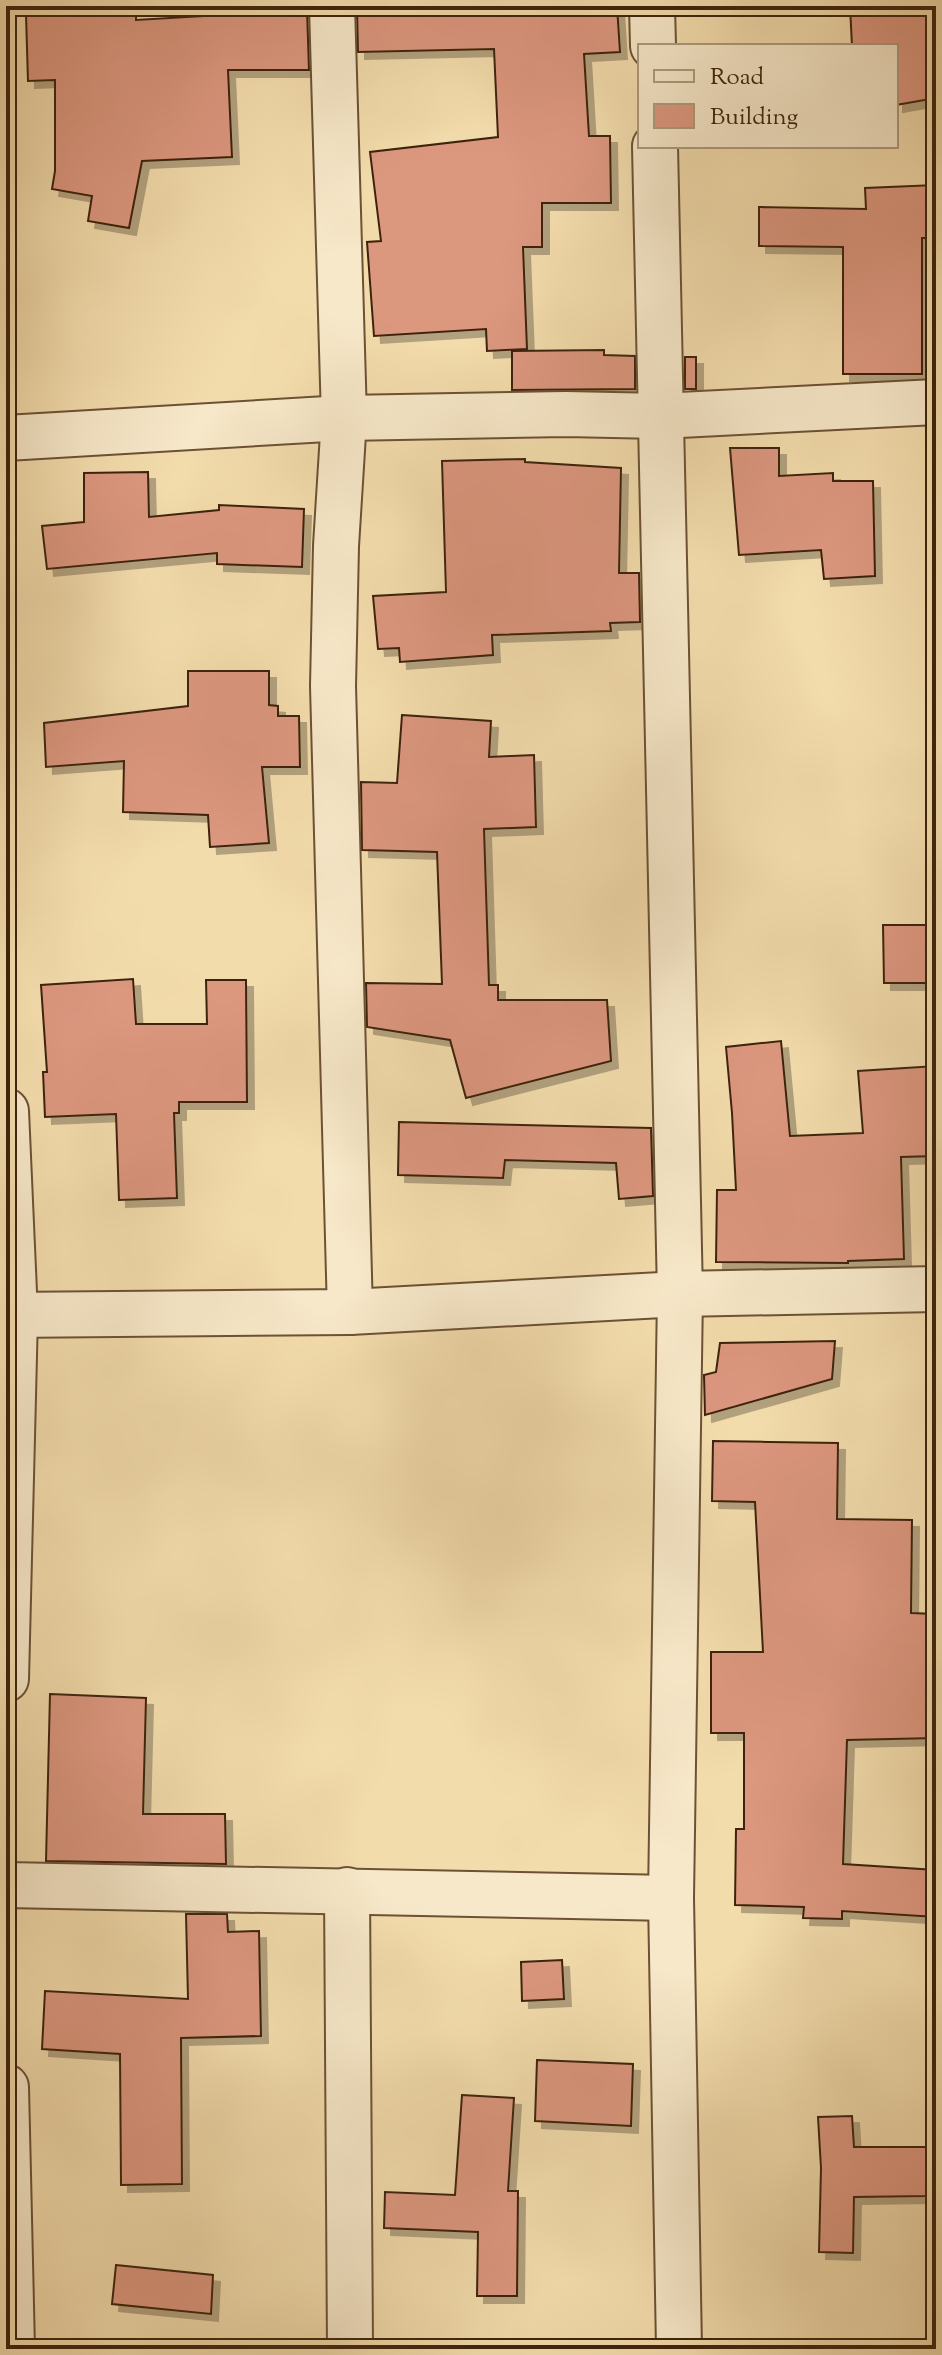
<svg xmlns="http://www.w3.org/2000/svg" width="942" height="2355" font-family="'Sorts Mill Goudy',serif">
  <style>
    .building { fill: #dc977f; stroke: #3e240c; stroke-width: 2; filter: url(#shadow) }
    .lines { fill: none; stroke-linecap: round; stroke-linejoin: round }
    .street-casing { stroke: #6b5234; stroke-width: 48 }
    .street { stroke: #f7e8c9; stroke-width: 44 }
  </style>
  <defs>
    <filter id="shadow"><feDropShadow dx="7" dy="7" stdDeviation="0" flood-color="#0004"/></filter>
  </defs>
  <rect width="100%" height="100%" fill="#f3dcac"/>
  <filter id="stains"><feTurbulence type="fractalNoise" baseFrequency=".0025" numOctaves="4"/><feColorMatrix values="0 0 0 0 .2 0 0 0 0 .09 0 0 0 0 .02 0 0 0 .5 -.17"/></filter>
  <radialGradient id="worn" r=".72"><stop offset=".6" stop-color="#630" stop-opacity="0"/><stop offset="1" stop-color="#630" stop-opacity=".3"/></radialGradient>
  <g class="building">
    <polygon points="420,6 617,6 620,52 584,54 589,136 610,136 611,203 542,203 542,247 523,247 527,349 487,351 486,329 374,336 367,242 381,241 370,152 498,137 494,49 358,52 357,9"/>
    <polygon points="850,6 936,6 936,44 926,45 936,98 896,105 896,46 852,46"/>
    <polygon points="307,10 309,70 228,70 232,157 142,161 129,228 88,221 92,196 52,189 55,171 55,80 28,81 26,15 136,13 136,20"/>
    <polygon points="936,185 936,238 922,238 922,374 843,374 843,247 759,246 759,207 866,209 865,188"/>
    <polygon points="604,350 604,355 635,356 635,389 512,390 512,351"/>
    <rect x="685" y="357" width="11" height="32"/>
    <polygon points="730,448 779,448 779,476 833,473 833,481 873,481 875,576 824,579 821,550 739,555"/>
    <polygon points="525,459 525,462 621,468 619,573 639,573 640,622 610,623 611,631 492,635 493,655 400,662 399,648 378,649 373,596 446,592 442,461"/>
    <polygon points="148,472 149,517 219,510 219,505 304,509 302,567 217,564 217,553 47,569 42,526 84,522 84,473"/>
    <polygon points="188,671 269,671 269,705 278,706 278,716 299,716 300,767 262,767 269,843 210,847 208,815 123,812 124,761 46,767 44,723 188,706"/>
    <polygon points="402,715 491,721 489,757 534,755 536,827 484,829 489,985 498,985 498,1000 607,1000 611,1061 466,1098 450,1040 367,1027 366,983 442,984 437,852 362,850 361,782 397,783"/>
    <polygon points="883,925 930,925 931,983 884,983"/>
    <polygon points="133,979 136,1024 207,1024 206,980 246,980 247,1102 179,1102 179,1113 174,1113 177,1198 119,1200 116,1114 45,1117 43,1072 47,1072 41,985"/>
    <polygon points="781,1041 790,1136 863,1133 858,1071 936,1066 936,1156 901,1157 904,1259 848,1261 848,1263 716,1262 717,1190 736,1190 732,1113 726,1047"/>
    <polygon points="399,1122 651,1128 653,1196 619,1199 616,1163 505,1160 503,1178 398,1175"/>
    <polygon points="835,1341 832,1379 705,1415 704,1375 716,1372 720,1343"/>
    <polygon points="713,1441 838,1443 837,1519 912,1520 911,1613 936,1614 936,1738 847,1740 843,1864 936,1870 936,1917 842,1911 842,1919 803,1918 804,1907 735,1905 736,1829 744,1829 744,1733 711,1733 711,1652 763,1652 755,1502 712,1501"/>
    <polygon points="50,1694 146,1698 143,1814 225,1814 226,1864 46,1861"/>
    <polygon points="186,1914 227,1914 228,1932 259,1931 261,2036 181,2038 182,2184 121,2185 120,2054 42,2049 45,1991 188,1999"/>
    <polygon points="562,1960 564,1999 522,2001 521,1962"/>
    <polygon points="537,2060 633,2064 631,2126 535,2121"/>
    <polygon points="462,2095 514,2098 508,2191 518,2191 517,2296 477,2296 478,2232 384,2228 385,2192 455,2195"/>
    <polygon points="852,2116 854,2147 927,2147 926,2196 854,2197 853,2253 819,2252 821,2168 818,2117"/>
    <polygon points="116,2265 213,2275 211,2314 112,2304"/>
  </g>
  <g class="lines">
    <defs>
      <g id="street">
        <polyline points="332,6 344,418 336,546 333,686 350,1312"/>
        <polyline points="652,6 653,46"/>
        <polyline points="655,146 680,1294 671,1898 679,2349"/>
        <polyline points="6,438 344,418 566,414 660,416 936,402"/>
        <polyline points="6,1111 15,1315 6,1679"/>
        <polyline points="6,1315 350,1312 680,1294 936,1289"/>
        <polyline points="6,1885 671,1898"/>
        <polyline points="347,1890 350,2349"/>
        <polyline points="6,2087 12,2349"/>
      </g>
    </defs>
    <use href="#street" class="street-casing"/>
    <use href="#street" class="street"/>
  </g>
  <rect width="942" height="2355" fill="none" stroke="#f3dcac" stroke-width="32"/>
  <rect x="8" y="8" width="926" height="2339" fill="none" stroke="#3e240c" stroke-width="4"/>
  <rect x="16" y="16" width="910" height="2323" fill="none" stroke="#3e240c" stroke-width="2"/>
  <rect x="638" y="44" width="260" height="104" fill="#f7e8c9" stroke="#ad9a7d" stroke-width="2"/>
  <rect x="654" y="70" width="40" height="12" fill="#f7e8c9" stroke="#ad9a7d" stroke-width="2"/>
  <text x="710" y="84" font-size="24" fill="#3e240c">Road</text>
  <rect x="654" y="104" width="40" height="24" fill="#dc977f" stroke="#ad9a7d" stroke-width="2"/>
  <text x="710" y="124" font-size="24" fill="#3e240c">Building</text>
  <rect width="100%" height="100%" filter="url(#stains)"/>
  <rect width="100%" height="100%" fill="url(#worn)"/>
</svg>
